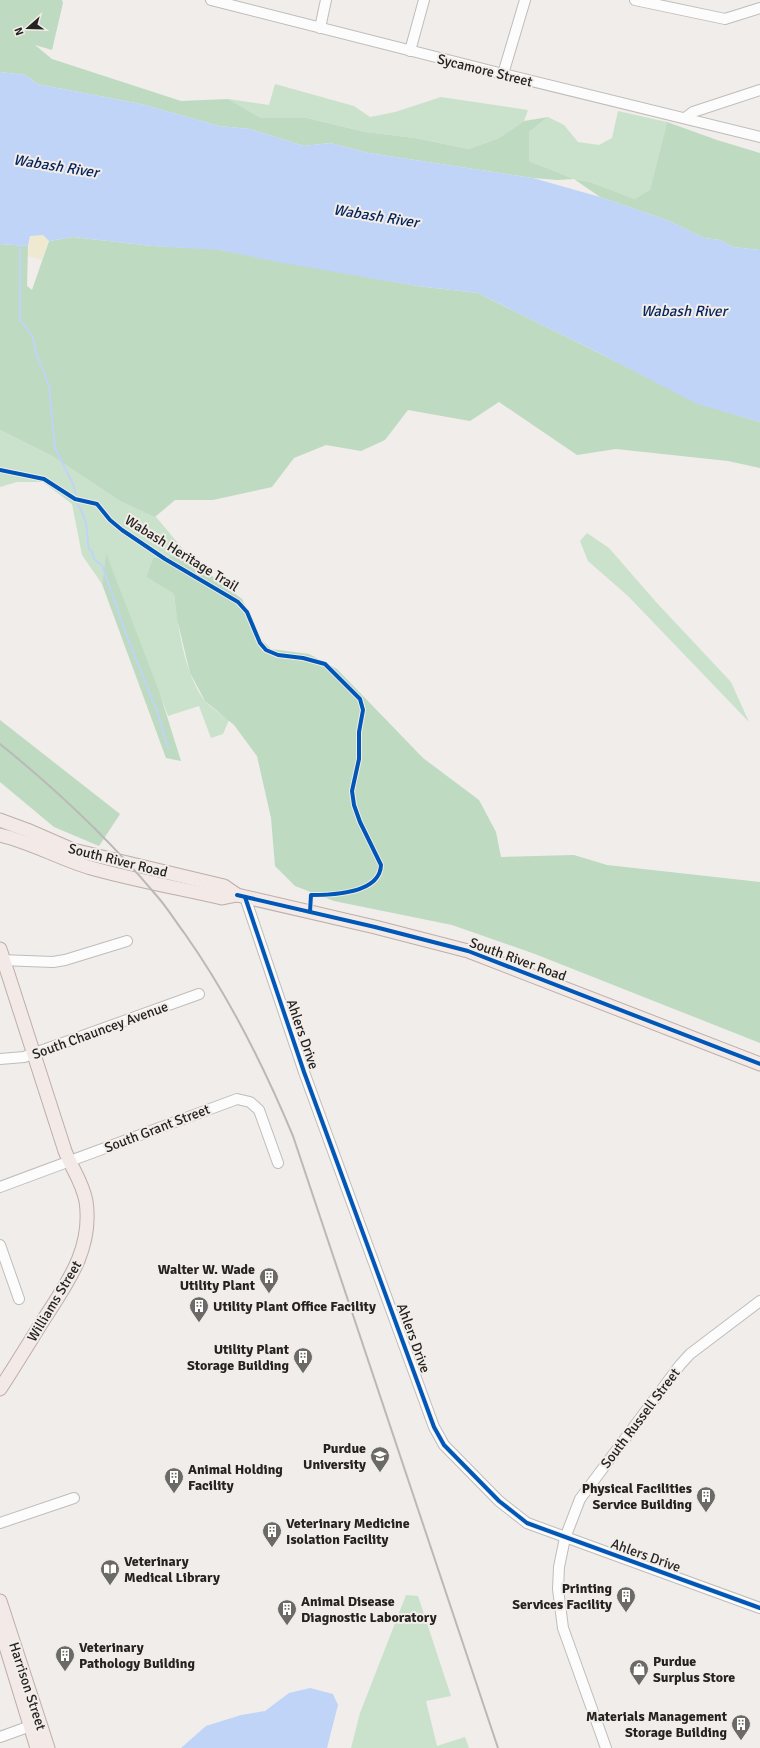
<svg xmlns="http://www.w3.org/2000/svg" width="760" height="1748" font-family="Signika,sans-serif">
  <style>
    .green { fill: #cae2cc }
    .forest { fill: #bedac1 }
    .sand { fill: #efe9d2 }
    .water { fill: #c0d4f8 }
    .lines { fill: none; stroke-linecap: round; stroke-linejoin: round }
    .stream { stroke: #c0d4f8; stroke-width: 2 }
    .minor-casing { stroke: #bfbdba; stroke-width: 12 }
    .major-casing { stroke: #bdaea9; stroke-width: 15 }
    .minor { stroke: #fdfcfc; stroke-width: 10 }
    .major { stroke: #f3eae8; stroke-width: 13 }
    .rail { stroke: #bab9b9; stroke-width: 2 }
    .cycleway-casing { stroke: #f2ede8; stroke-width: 6 }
    .cycleway { stroke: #0057b8; stroke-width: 4 }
    .labels { text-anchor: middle; stroke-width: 4; stroke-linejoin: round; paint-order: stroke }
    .street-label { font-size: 14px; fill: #252321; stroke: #f2ede8 }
    .poi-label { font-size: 14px; font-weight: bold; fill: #252321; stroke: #f2ede8; text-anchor: start }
    .water-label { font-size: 15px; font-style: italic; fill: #05245e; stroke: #f2ede8 }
  </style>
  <rect width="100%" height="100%" fill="#f0edea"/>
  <g class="green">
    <polygon points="275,84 354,106 370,117 395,112 441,97 528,110 524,121 499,138 469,149 415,138 365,132 307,118 261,118 228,99 269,105"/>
    <polygon points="618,111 667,122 650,191 635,199 590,182 574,179 529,161 529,132 548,117 564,125 578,142 599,145 612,138"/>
    <path d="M0,430L52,456L120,501L156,517L188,555L153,558L146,577L174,594C178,626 184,674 205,701C211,708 221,714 229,720L223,734L211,738L199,706L168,716L106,554L102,584L82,555L72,504L43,482H17L0,487Z"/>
    <polygon points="587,533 609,548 656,602 731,682 749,722 628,596 588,561 580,541"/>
    <polygon points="406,1595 418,1596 451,1696 426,1701 437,1746 465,1737 469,1748 351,1748 360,1713"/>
  </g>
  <g class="forest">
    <polygon points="0,0 62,0 63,3 52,50 35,45 52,59 181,101 228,99 261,118 307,118 365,132 415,138 469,149 499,138 524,121 548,117 529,132 529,161 574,179 590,182 635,199 650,190 667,122 717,140 760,153 760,250 733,247 720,240 704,238 667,220 600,197 574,179 557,180 533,178 369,153 330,143 304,146 250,129 219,126 141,104 37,84 26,75 0,72"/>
    <polygon points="73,237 152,246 215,249 417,286 478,293 633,370 730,413 760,422 760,468 728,461 616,449 577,455 499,402 470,421 408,410 385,440 361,451 326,445 294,458 272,487 213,500 175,500 155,517 120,501 52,456 0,430 0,244 28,246 27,286 32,290 49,241"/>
    <polygon points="106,553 159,691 181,761 166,758 102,584"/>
    <polygon points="188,555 219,582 242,599 262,640 271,649 309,654 337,669 423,758 479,800 496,832 501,857 574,855 607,865 760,882 760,1043 535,954 452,925 334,901 295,886 275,866 271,818 257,756 234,725 205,701 190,673 177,619 174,594 146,577 153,558"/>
    <polygon points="0,720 120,814 99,846 54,827 0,782"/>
  </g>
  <polygon class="sand" points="34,234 43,235 49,241 42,260 28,256 30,236"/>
  <g class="water">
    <polygon points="0,72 26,75 37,84 141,104 219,126 250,129 304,146 330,143 369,153 533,178 600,197 667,220 704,238 720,240 733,247 760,250 760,422 697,404 601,354 478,293 417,286 277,262 220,250 152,246 73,237 49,241 43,235 30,236 28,246 0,244"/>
    <polygon points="310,1688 333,1694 338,1705 327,1748 181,1748 206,1726 241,1715 265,1711 289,1693"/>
  </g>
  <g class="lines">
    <g class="stream">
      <polyline points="20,244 20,320 33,337 37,357 40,362 49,386 55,448 73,484 76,494"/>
      <path d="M78,505C89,522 86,531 89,550L92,551L94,559L102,565L126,634L157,711L168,748"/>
    </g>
    <defs>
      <g id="minor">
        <polyline points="211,0 503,74 760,137"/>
        <polyline points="635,0 725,19 760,8"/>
        <polyline points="320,28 326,0"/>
        <polyline points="410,51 424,0"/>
        <polyline points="503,74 525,0"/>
        <polyline points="685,118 693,112 760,90"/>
        <polyline points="245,897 304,1072 434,1427 444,1445 499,1501 527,1523 760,1608"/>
        <polyline points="0,960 53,962 65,960 127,941"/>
        <polyline points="0,1059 24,1057 199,994"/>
        <polyline points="0,1187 237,1099 250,1102 259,1110 278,1163"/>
        <polyline points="0,1245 19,1299"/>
        <polyline points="0,1523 74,1498"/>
        <polyline points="0,1737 36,1724"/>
        <polyline points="606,1748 563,1628 558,1589 559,1567 565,1538 580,1499 680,1365 690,1354 760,1301"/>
      </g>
      <g id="major">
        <polyline points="0,820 27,830 73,850 224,886 237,895 375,927 468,951 760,1064"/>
        <path d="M0,835C31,842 60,859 91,868C134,880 178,888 222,898L237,895"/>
        <path d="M0,949L65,1151C72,1169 82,1181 86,1201C93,1248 68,1282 44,1319C29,1343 15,1366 0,1389"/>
        <polyline points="0,1601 48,1748"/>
        <polyline points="0,1627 37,1748"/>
      </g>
    </defs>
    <use href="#minor" class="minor-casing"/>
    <use href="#major" class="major-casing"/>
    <use href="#minor" class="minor"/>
    <use href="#major" class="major"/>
    <path class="rail" d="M0,744C57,790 109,839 156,895C167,907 175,921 185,934C230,998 263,1064 293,1136L498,1748"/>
    <defs>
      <g id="cycleway">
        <path d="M0,470L44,479L75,499L97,504L110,520L122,530L165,559L238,602L247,612L260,643L266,650L278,655L303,658L325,664L360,699L363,710L359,732V759L352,791L354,805L360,822L381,865C380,894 332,895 311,895L310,912"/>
        <polyline points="237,895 375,927 468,951 760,1064"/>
        <polyline points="245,897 304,1072 434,1427 444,1445 499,1501 527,1523 760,1608"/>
      </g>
    </defs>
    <use href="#cycleway" class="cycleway-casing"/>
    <use href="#cycleway" class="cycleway"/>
  </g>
  <defs>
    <symbol id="building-pin" viewBox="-11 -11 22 30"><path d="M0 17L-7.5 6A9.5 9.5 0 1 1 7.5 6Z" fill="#6c6a67" stroke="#f2ede8"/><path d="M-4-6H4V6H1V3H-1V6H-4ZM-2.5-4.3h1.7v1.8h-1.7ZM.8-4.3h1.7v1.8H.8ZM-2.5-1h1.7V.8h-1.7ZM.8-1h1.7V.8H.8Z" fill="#fff"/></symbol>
    <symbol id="university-pin" viewBox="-11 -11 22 30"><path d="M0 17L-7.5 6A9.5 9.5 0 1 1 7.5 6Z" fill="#6c6a67" stroke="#f2ede8"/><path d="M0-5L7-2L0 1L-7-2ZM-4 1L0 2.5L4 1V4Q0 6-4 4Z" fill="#fff"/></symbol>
    <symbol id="library-pin" viewBox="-11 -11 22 30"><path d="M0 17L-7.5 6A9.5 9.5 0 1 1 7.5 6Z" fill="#6c6a67" stroke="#f2ede8"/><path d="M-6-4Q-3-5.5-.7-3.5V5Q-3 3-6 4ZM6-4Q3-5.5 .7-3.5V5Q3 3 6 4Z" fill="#fff"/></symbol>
    <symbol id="shop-pin" viewBox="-11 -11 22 30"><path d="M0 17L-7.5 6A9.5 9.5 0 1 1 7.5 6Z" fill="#6c6a67" stroke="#f2ede8"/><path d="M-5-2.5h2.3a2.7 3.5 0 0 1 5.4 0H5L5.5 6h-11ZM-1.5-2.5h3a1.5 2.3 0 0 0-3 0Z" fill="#fff"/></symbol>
  </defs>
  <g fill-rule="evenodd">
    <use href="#building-pin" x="258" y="1266" width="22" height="30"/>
    <use href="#building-pin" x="188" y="1295" width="22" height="30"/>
    <use href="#building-pin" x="292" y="1346" width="22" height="30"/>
    <use href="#university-pin" x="369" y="1445" width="22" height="30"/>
    <use href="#building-pin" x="163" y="1466" width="22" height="30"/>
    <use href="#building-pin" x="695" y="1485" width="22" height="30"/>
    <use href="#building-pin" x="261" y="1520" width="22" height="30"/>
    <use href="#library-pin" x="99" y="1558" width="22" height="30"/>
    <use href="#building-pin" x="615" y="1585" width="22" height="30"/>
    <use href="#building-pin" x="276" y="1598" width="22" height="30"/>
    <use href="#building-pin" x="54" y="1644" width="22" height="30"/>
    <use href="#shop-pin" x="628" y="1658" width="22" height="30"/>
    <use href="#building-pin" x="730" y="1713" width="22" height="30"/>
  </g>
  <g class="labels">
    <g class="street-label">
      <text transform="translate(485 70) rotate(14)" y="5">Sycamore Street</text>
      <text transform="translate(182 553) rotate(32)" y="5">Wabash Heritage Trail</text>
      <text transform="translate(118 860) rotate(14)" y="5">South River Road</text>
      <text transform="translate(518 959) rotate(20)" y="5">South River Road</text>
      <text transform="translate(100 1030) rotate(-20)" y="5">South Chauncey Avenue</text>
      <text transform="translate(303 1034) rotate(71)" y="5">Ahlers Drive</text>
      <text transform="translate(157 1128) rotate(-21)" y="5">South Grant Street</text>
      <text transform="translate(54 1301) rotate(-59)" y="5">Williams Street</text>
      <text transform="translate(414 1338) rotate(70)" y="5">Ahlers Drive</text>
      <text transform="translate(640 1418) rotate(-53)" y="5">South Russell Street</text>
      <text transform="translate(646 1555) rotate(20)" y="5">Ahlers Drive</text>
      <text transform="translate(28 1686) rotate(72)" y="5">Harrison Street</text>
    </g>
    <g class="poi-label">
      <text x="255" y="1274" text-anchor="end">Walter W. Wade<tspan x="255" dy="16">Utility Plant</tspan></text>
      <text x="213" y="1311">Utility Plant Office Facility</text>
      <text x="289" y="1354" text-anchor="end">Utility Plant<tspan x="289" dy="16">Storage Building</tspan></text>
      <text x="366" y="1453" text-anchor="end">Purdue<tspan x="366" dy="16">University</tspan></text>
      <text x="188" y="1474">Animal Holding<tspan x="188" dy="16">Facility</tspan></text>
      <text x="692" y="1493" text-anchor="end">Physical Facilities<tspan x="692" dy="16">Service Building</tspan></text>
      <text x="286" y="1528">Veterinary Medicine<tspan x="286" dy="16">Isolation Facility</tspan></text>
      <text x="124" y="1566">Veterinary<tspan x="124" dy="16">Medical Library</tspan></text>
      <text x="612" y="1593" text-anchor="end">Printing<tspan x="612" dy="16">Services Facility</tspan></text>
      <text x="301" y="1606">Animal Disease<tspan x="301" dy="16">Diagnostic Laboratory</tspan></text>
      <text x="79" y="1652">Veterinary<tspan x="79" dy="16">Pathology Building</tspan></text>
      <text x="653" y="1666">Purdue<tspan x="653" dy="16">Surplus Store</tspan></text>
      <text x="727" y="1721" text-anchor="end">Materials Management<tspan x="727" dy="16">Storage Building</tspan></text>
    </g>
    <g class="water-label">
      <text transform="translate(56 166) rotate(9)" y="5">Wabash River</text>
      <text transform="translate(376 216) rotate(9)" y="5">Wabash River</text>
      <text x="684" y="316">Wabash River</text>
    </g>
  </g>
  <g transform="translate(28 28) rotate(250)" stroke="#f2ede8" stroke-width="3" paint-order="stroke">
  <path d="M0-3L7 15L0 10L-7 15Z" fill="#252321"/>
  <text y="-6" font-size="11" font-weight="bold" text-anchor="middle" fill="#252321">N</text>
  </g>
</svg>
